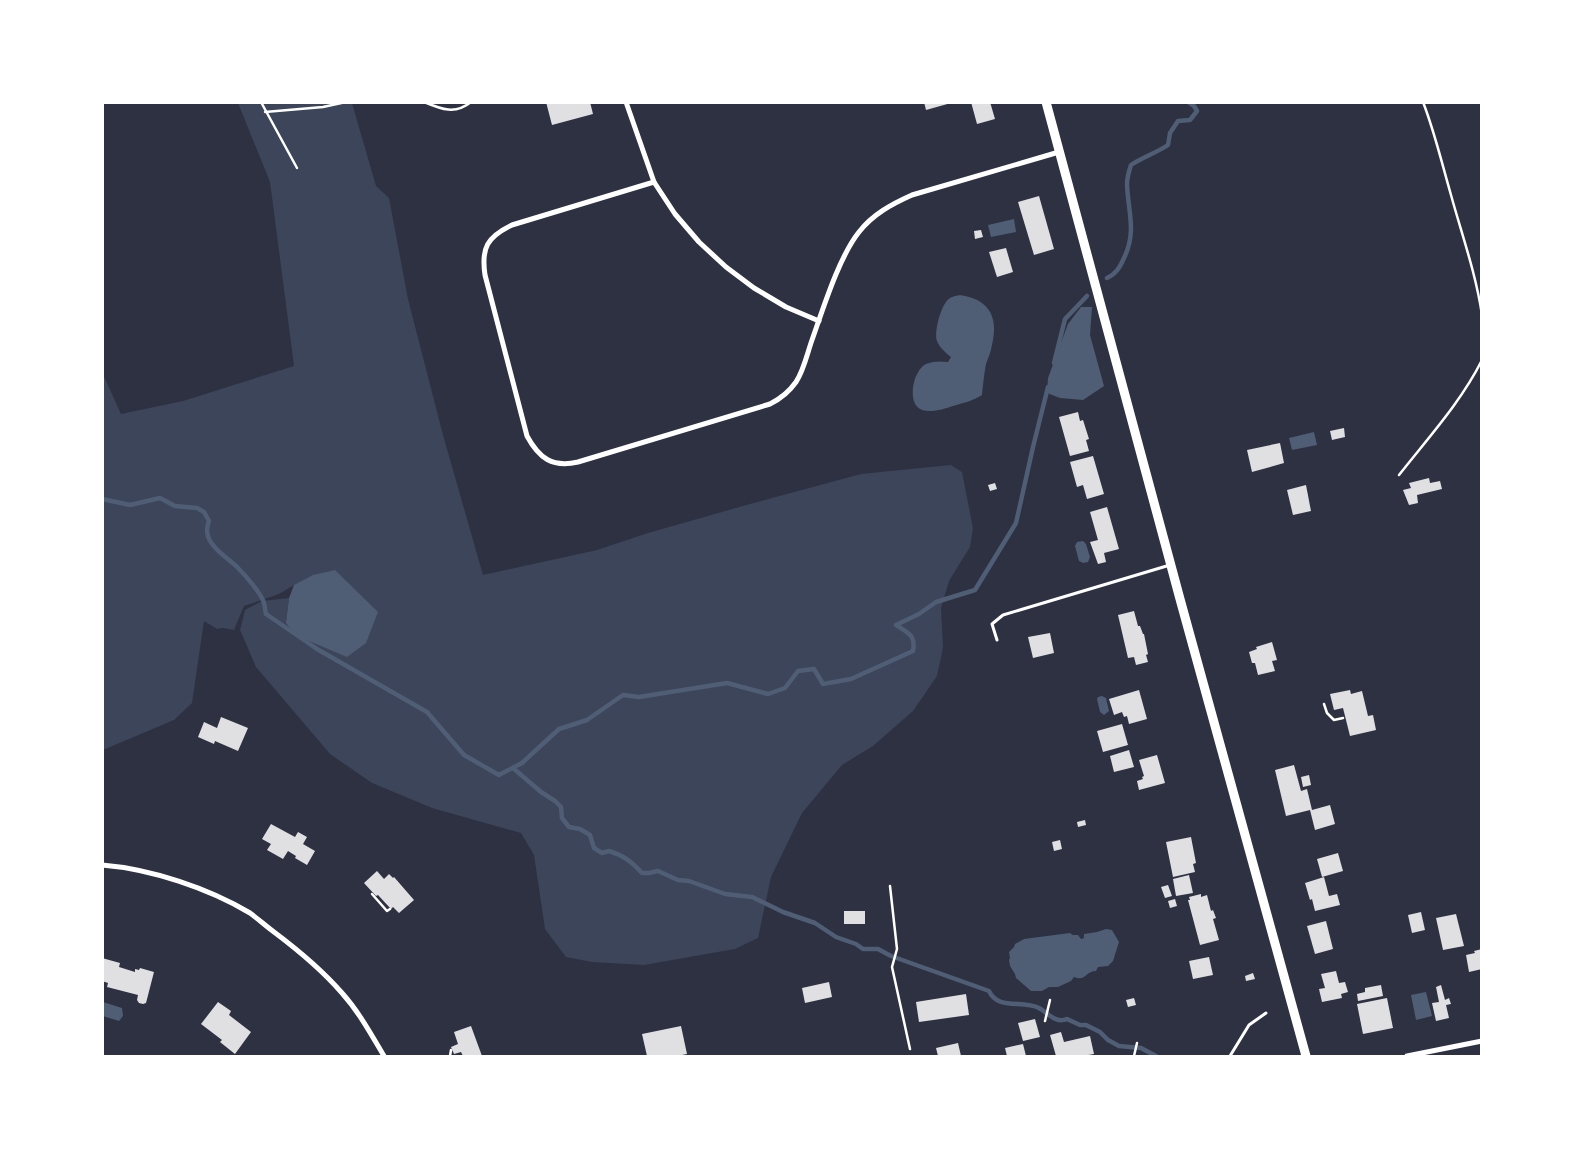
<svg xmlns="http://www.w3.org/2000/svg" width="1584" height="1159" font-family="'Fira Sans',sans-serif">
  <style>
    .green { fill: #3c4559 }
    .water { fill: #4f5d75 }
    .lines { fill: none; stroke-linecap: round; stroke-linejoin: round }
    .stream { stroke: #4f5d75; stroke-width: 4.5 }
    .building { fill: #e0e0e3 }
    .path { stroke: #fff; stroke-width: 2.5 }
    .service { stroke: #fff; stroke-width: 3 }
    .minor { stroke: #fff; stroke-width: 5 }
    .secondary { stroke: #fff; stroke-width: 9 }
  </style>
  <rect width="100%" height="100%" fill="#2d3142"/>
  <polygon class="green" points="238,103 352,103 376,186 389,198 408,299 443,435 483,575 597,550 648,533 750,504 861,474 951,465 962,472 973,528 970,547 949,581 941,608 943,648 937,676 913,711 873,746 842,765 802,813 771,877 758,938 735,949 644,965 592,962 566,957 545,929 534,855 521,833 432,808 372,783 330,754 256,667 240,630 245,610 262,601 289,598 286,623 294,585 279,594 244,606 234,630 223,628 217,629 204,621 192,703 174,720 103,750 102,372 121,414 183,401 294,366 270,182"/>
  <g class="water">
    <polygon points="1014,219 1016,232 991,237 988,225"/>
    <path d="M960,295C989,299 999,317 992,345C991,352 988,358 986,364C984,374 983,385 982,395C973,401 963,403 953,406C944,409 932,413 922,410C906,404 913,370 926,364C933,361 941,361 948,362L951,357C946,353 939,347 937,341C934,332 940,310 946,302C949,297 955,296 960,295Z"/>
    <polygon points="1081,307 1092,307 1090,335 1104,386 1083,400 1060,398 1047,393 1048,378 1068,324"/>
    <polygon points="1314,432 1317,445 1292,450 1289,438"/>
    <polygon points="1083,541 1086,544 1090,557 1088,562 1083,563 1079,561 1075,546 1077,542"/>
    <polygon points="335,570 378,612 366,643 347,657 295,635 286,623 289,598 294,585 313,575"/>
    <polygon points="1102,696 1106,698 1109,711 1104,715 1100,712 1097,699 1098,697"/>
    <path d="M1106,929L1112,930L1119,942L1113,961L1108,966L1098,967L1096,971C1085,971 1086,982 1074,977L1071,981L1058,987H1049L1042,991H1031L1016,978L1015,974L1010,966L1009,960L1010,958L1009,952L1014,947L1015,944L1024,939L1070,933L1073,935H1078L1081,939L1084,938V934L1097,932Z"/>
    <polygon points="1426,992 1432,1016 1416,1020 1411,995"/>
    <polygon points="103,1002 122,1008 123,1016 119,1021 103,1016"/>
  </g>
  <g class="lines">
    <g class="stream">
      <path d="M1107,278C1116,274 1120,267 1124,258C1137,231 1128,212 1127,184C1127,178 1129,171 1131,165C1143,157 1156,153 1168,145L1170,133L1178,121L1190,120L1197,111L1194,106L1188,102"/>
      <polyline points="1054,363 1065,319 1087,296"/>
      <path d="M102,499L130,505L160,498L175,506L197,508L204,512L209,521C200,543 225,555 238,568C245,575 261,593 264,603C265,606 265,611 266,614L317,649L427,712L464,755L499,775L522,763L559,729L587,720L623,695L639,697L727,683L768,694L785,688L798,671L814,669L823,684L851,679L913,651C916,635 908,633 896,625L919,614L936,602L975,590L1016,523L1033,447L1048,387"/>
      <path d="M513,768L541,792L555,801L561,807L562,818L569,827L580,829L590,835L594,848L602,853L609,851C623,855 632,862 642,873H649L658,871L678,880L689,881L725,894L752,897L783,912L815,923L836,937L856,944L863,949H878L891,956L989,991C998,1011 1023,999 1039,1008C1048,1013 1056,1024 1067,1019L1080,1025H1086L1100,1032L1108,1040L1119,1046L1141,1048L1156,1056"/>
    </g>
  </g>
  <g class="building">
    <polygon points="546,102 590,102 593,114 552,125"/>
    <polygon points="924,102 951,102 951,103 926,110"/>
    <polygon points="971,102 990,102 995,119 977,124"/>
    <polygon points="1039,196 1054,249 1034,255 1018,202"/>
    <polygon points="981,230 983,237 975,239 974,231"/>
    <polygon points="1006,248 1013,272 997,277 989,252"/>
    <polygon points="1078,412 1080,421 1083,420 1089,439 1086,440 1089,451 1070,456 1059,417"/>
    <polygon points="1344,428 1345,437 1332,440 1330,431"/>
    <polygon points="1280,443 1284,463 1252,472 1247,450"/>
    <polygon points="1093,456 1104,494 1087,499 1083,485 1077,487 1070,462"/>
    <polygon points="1429,478 1430,483 1440,481 1442,489 1417,495 1418,503 1409,505 1403,490 1411,488 1409,483"/>
    <polygon points="995,483 997,489 990,491 988,485"/>
    <polygon points="1306,485 1311,511 1293,515 1287,490"/>
    <polygon points="1107,507 1119,549 1104,553 1106,562 1098,564 1090,542 1098,540 1090,512"/>
    <polygon points="1134,611 1138,626 1140,626 1143,634 1144,634 1148,654 1146,655 1148,662 1136,665 1134,657 1128,658 1118,615"/>
    <polygon points="1050,633 1054,653 1033,658 1028,637"/>
    <polygon points="1272,642 1277,660 1272,661 1275,671 1258,675 1255,663 1252,663 1249,652 1257,649 1256,647"/>
    <polygon points="1139,690 1147,719 1129,724 1127,716 1124,717 1122,712 1114,715 1109,699"/>
    <polygon points="1350,690 1351,694 1362,691 1368,716 1373,715 1376,730 1350,736 1343,708 1334,710 1330,694"/>
    <polygon points="221,717 248,728 238,751 215,741 214,744 198,737 204,722 217,728"/>
    <polygon points="1122,724 1128,745 1103,752 1097,731"/>
    <polygon points="1129,750 1134,767 1114,772 1110,756"/>
    <polygon points="1157,755 1165,783 1139,790 1137,781 1143,779 1142,777 1144,776 1139,760"/>
    <polygon points="1294,765 1301,791 1307,789 1312,810 1330,805 1335,824 1315,830 1310,810 1286,816 1275,770"/>
    <polygon points="1309,775 1311,785 1303,787 1301,777"/>
    <polygon points="1085,820 1086,825 1078,827 1077,822"/>
    <polygon points="271,824 295,837 298,832 307,837 303,844 315,851 307,865 295,858 296,856 288,851 283,859 267,850 271,844 262,839"/>
    <polygon points="1191,837 1196,863 1193,864 1195,872 1173,877 1166,842"/>
    <polygon points="1060,840 1062,849 1054,851 1052,842"/>
    <polygon points="1338,853 1343,871 1322,877 1317,859"/>
    <polygon points="377,871 384,879 389,874 393,878 394,877 414,900 399,913 393,907 391,909 378,895 376,896 364,883"/>
    <polygon points="1189,875 1193,893 1176,896 1173,879"/>
    <polygon points="1324,877 1329,896 1337,894 1340,905 1315,911 1312,899 1310,900 1305,883"/>
    <polygon points="1168,885 1172,896 1165,898 1161,887"/>
    <polygon points="1201,894 1201,897 1207,895 1211,911 1213,910 1216,918 1213,919 1219,940 1200,945 1188,900 1190,900 1189,897"/>
    <polygon points="1175,899 1177,906 1170,908 1168,901"/>
    <rect x="844" y="911" width="21" height="13"/>
    <polygon points="1421,912 1425,930 1412,933 1408,915"/>
    <polygon points="1456,914 1464,946 1443,950 1436,918"/>
    <polygon points="1326,921 1333,949 1315,954 1307,926"/>
    <polygon points="1482,949 1482,969 1469,972 1466,955 1475,953 1474,951"/>
    <polygon points="1209,957 1213,975 1193,979 1189,961"/>
    <polygon points="102,958 120,963 119,967 135,972 135,969 139,970 140,968 154,972 146,1003 143,1004 139,1003 137,1000 138,995 107,987 108,983 102,981"/>
    <polygon points="1336,971 1339,983 1345,982 1348,992 1341,994 1342,998 1322,1002 1319,989 1325,988 1321,974"/>
    <polygon points="1253,973 1255,979 1246,981 1245,976"/>
    <polygon points="829,982 832,997 805,1003 802,988"/>
    <polygon points="1381,985 1383,996 1358,1001 1357,994 1365,992 1365,988"/>
    <polygon points="1441,985 1445,1000 1449,998 1451,1004 1446,1005 1449,1018 1436,1021 1432,1003 1439,1002 1436,987"/>
    <polygon points="966,994 969,1015 919,1022 916,1002"/>
    <polygon points="1134,998 1136,1005 1128,1007 1126,1000"/>
    <polygon points="1387,998 1393,1028 1363,1034 1357,1004"/>
    <polygon points="218,1002 231,1011 229,1015 251,1032 235,1054 220,1042 222,1040 201,1024"/>
    <polygon points="1035,1019 1040,1037 1023,1041 1018,1023"/>
    <polygon points="471,1026 482,1056 463,1056 461,1052 454,1054 451,1047 458,1044 454,1032"/>
    <polygon points="681,1026 687,1054 677,1056 647,1056 642,1034"/>
    <polygon points="1061,1032 1064,1042 1090,1036 1094,1054 1083,1056 1056,1056 1050,1035"/>
    <polygon points="958,1043 961,1056 938,1056 936,1048"/>
    <polygon points="1023,1044 1026,1056 1007,1056 1005,1048"/>
  </g>
  <g class="lines">
    <g class="path">
      <polyline points="261,102 297,168"/>
      <path d="M424,102C441,109 455,115 471,102"/>
      <path d="M1423,102C1435,133 1442,164 1451,195C1462,235 1476,274 1482,315"/>
      <polyline points="265,112 323,107 346,102"/>
      <path d="M1399,475C1428,438 1461,402 1482,360"/>
      <polyline points="1324,704 1327,713 1334,720 1343,718"/>
      <polyline points="890,886 897,949 892,967 910,1049"/>
      <polyline points="372,894 387,911 390,909"/>
      <polyline points="1045,1021 1050,1000"/>
      <polyline points="450,1056 451,1050"/>
      <polyline points="1134,1056 1137,1043"/>
    </g>
    <g class="service">
      <polyline points="997,640 992,624 1003,615 1170,565"/>
      <polyline points="1230,1056 1249,1025 1266,1013"/>
    </g>
    <g class="minor">
      <polyline points="626,102 654,182 675,214 699,242 726,267 754,288 786,307 819,321"/>
      <path d="M654,182L512,225C487,237 481,248 485,275L527,436C539,458 552,468 578,462L770,404C780,399 789,392 796,382C804,370 807,354 812,340C823,309 839,257 859,232C873,214 892,204 912,195L1059,152"/>
      <path d="M102,865C151,869 208,888 250,913C258,919 266,926 274,932C298,950 322,970 342,993C359,1012 371,1034 384,1056"/>
      <polyline points="1407,1056 1482,1041"/>
    </g>
    <polyline class="secondary" points="1046,102 1180,599 1306,1056"/>
  </g>
  <rect width="1584" height="1159" fill="none" stroke="#ffffff" stroke-width="208"/>
</svg>
